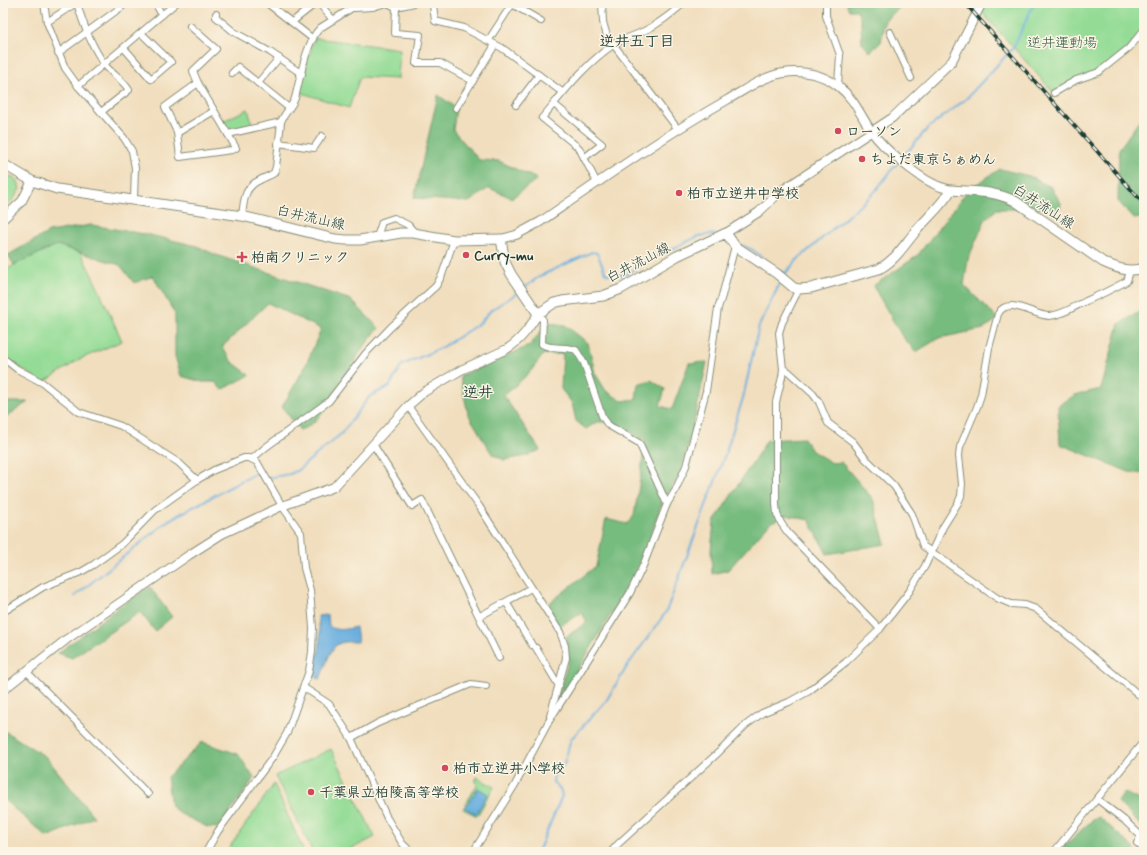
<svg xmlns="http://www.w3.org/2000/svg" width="1147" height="855" font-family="Mynerve,'Klee One',sans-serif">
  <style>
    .green { fill: #94dc96; stroke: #5a8c65 }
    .forest { fill: #77bc7f; stroke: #4b7c5a }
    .water { fill: #69afdf; stroke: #44768a }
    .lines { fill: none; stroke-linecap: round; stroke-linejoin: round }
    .stream { stroke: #69afdf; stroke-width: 2 }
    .minor-casing { stroke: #888e79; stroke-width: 8 }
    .tertiary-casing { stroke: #888e79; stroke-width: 10 }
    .secondary-casing { stroke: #888e79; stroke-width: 11 }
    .minor { stroke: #fff; stroke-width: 6 }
    .tertiary { stroke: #fff; stroke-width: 8 }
    .secondary { stroke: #fff; stroke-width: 9 }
    .rail-casing { stroke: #1f3d34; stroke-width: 3.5 }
    .rail { stroke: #fcf5e5; stroke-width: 2; stroke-dasharray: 6; stroke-linecap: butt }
    .poi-dot { fill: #d1495b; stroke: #fcf5e5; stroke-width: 1.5 }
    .labels { text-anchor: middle; stroke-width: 3; stroke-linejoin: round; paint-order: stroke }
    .park-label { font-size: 14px; fill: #365d48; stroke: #fcf5e5 }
    .poi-label { font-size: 14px; font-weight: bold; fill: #1f3d34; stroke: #fcf5e5; text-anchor: start }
    .street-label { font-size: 14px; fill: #1f3d34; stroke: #fcf5e5 }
    .neighbourhood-label { font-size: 15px; font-weight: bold; fill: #1f3d34; stroke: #fcf5e5 }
  </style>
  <rect width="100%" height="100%" fill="#fcf5e5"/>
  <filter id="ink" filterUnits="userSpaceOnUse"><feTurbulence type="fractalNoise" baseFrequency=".025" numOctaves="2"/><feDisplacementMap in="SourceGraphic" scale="8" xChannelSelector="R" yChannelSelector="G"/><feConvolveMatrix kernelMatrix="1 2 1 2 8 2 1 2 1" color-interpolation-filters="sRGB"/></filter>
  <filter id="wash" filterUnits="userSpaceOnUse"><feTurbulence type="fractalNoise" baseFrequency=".012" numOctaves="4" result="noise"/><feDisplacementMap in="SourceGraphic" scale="16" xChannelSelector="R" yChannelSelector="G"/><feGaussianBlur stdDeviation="0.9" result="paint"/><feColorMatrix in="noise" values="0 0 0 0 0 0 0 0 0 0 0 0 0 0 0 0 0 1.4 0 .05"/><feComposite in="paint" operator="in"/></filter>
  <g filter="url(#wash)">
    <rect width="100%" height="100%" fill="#f1debe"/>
    <g class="green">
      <polygon points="982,3 1144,3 1144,31 1129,48 1099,72 1054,93 979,9"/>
      <polygon points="315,38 400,49 398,79 360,77 349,108 299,92 308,57"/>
      <polygon points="248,109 252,124 230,130 227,129 223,121"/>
      <polygon points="3,172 18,181 20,189 13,200 3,209"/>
      <polygon points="57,245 81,253 101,294 122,341 80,359 43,383 3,356 3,272 14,265"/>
      <polygon points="331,749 375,837 345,852 313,852 275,776"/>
      <polygon points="477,777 494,787 477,816 463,809 478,783 475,782"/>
      <polygon points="274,784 304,852 226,852"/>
    </g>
    <g class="forest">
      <polygon points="846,3 905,3 885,20 881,42 870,52 862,43 861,22 857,10 849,10"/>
      <polygon points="438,95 456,108 453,130 479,160 499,161 537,179 512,198 489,188 469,202 414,198"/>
      <polygon points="1139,121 1144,122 1144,217 1134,219 1118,201 1119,149"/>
      <polygon points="1000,169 1029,176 1051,187 1061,203 1060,209 997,209 985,220 968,259 964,285 998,319 983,329 939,338 916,352 902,336 873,286 917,256 969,189"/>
      <path d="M91,225L150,235L197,246L216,255L351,300L379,328C373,335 367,342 362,350C346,371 326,423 300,430L282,407L305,367L321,329L268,303L222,347L232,362L250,375L222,390L215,382H202L181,376L175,356V314L153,276L134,283L120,265L57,245L14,265L8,255L49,232Z"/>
      <polygon points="1144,309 1144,474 1129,472 1060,444 1058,406 1075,395 1101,389 1119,324"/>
      <polygon points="549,323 565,325 588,343 595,373 606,391 622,401 636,399 638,384 651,380 665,389 660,406 672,409 689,363 707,362 694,422 680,474 661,505 646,552 631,580 565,692 555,707 569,659 566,637 587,622 582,613 559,626 547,605 596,566 606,519 627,524 634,516 641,474 645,440 614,422 597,422 586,429 576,421 572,403 561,389 563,354 544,354 530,372 504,396 540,450 527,456 504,460 492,454 468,414 460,376 529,346"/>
      <polygon points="3,402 28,402 3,419"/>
      <polygon points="804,438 812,451 832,463 841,462 873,499 885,544 827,554 809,520 786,515 770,523 728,570 712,574 711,550 714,522 767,440"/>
      <polygon points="150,587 172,617 155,631 140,612 72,658 58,653 123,604"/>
      <polygon points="3,730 46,757 94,817 47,837 3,799"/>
      <polygon points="202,742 238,754 254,778 219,828 207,827 179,813 171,806 167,777"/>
      <polygon points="1124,793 1144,802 1144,829 1118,802"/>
      <polygon points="1099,817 1134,848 1135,852 1058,852 1091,821"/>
    </g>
    <g class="water">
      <path d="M325,615L328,616L329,626C337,632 347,629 356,627L358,642C351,642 344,641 338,644C330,648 324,670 320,679L316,678L312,674L319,651L320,638L318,616Z"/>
      <polygon points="478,788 488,794 476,814 465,808"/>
    </g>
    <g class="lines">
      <g class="stream">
        <polyline points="901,159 927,129 966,99 1014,47 1032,7 1036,3"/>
        <polyline points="741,245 753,250 771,264"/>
        <polyline points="777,270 786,273"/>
        <polyline points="784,275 797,260 872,195 898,162"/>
        <polyline points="524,288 540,276 592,252 597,253 606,274 625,275 653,258 699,236 715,234"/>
        <polyline points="75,596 169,520 258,472 262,479 290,474 298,470 341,434 370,396 389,387 402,365 441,348 480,323 491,310 519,292"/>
        <polyline points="538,852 562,796 561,791 553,782 554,775 564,764 571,739 606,701 628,665 666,612 725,455 743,398 759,326 781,281"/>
      </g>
    </g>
  </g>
  <g filter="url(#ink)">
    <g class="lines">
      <defs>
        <g id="minor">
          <polyline points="44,3 47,22 65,68 78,86 124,138 132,151 135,168 134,199"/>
          <path d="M77,3C83,24 92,47 105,65C113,75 123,80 129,90L101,112"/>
          <polyline points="155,3 162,15"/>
          <polyline points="267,3 313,39"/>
          <polyline points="319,3 333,20"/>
          <polyline points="387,3 396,7 414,3"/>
          <polyline points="430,3 433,5 435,21 464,28 502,48 562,92"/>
          <polyline points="602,3 603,22 607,36 677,128"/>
          <polyline points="826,3 826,16 840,55 838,85"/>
          <polyline points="396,7 395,33 420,35 416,63 440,63 473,81"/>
          <polyline points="355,8 373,7 386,3"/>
          <polyline points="216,14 216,17 234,32 270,52 302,74"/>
          <polyline points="47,22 76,3"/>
          <polyline points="292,22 316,3"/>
          <polyline points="190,26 216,49 193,71 198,83"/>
          <polyline points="890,32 911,78"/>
          <polyline points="488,41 512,4 541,21"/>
          <polyline points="124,48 151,79 171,62 141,33"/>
          <polyline points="58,53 127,3"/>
          <polyline points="232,73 238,67 289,108"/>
          <polygon points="198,83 236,148 232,150 180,157 177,132 165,107"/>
          <polyline points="258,83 279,58"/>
          <polyline points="78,86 176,3"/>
          <polyline points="1054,93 1076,80 1099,72 1129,48 1144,30"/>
          <polyline points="554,104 602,144 584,158"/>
          <polyline points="516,105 539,75"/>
          <polyline points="456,108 495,45"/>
          <polyline points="177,133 214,111"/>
          <polyline points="228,134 281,122"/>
          <polyline points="278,143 314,148 322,136"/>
          <path d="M597,183L579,148L542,118C564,92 584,65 613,45C622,39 634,36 644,31C659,24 671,14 684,3"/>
          <path d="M242,216C244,200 244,187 260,180C265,177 270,176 274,173L276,167L281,122C284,113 292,107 295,98C300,79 306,42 320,28L360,3"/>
          <polyline points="377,237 382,222 394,218 408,225 415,233"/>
          <polyline points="799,289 782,323 779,333 783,369 789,372 813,394 819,402 828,423 853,442 865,458 894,486 912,514 923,546 997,598 1011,604 1025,605 1036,609 1144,699"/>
          <path d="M538,314L543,320L542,344C550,350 565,346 576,350L584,363L602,416L608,425L639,443L667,504"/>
          <polyline points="3,358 17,369 43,383 79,412 121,426 179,463 197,480"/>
          <polyline points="783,369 782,377 776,402 776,504 777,514 781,523 788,533 880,629"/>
          <polyline points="408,406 479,506 560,632 565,646 566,658 550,716"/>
          <polyline points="373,444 412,506 422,500 499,658"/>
          <polyline points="252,459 266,447 329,401 366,353 391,327 436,286 442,275 454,240"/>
          <polyline points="506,602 532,645"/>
          <polyline points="3,612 43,587 81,572 93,565 122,544 155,510 197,480 214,470 244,458 249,458 257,462 282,506 301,533 304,568 310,590 313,628 312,652 309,671 287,733 273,757 218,831 206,852"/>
          <polyline points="480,616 531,588"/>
          <polyline points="536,648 559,686"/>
          <polyline points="26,671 148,794"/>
          <polyline points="303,687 329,704 351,738 387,818 402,843 411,852"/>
          <polyline points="351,738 378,723 471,684 486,686"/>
          <polyline points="1097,799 1124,820 1141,836 1137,843 1144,849"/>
          <polyline points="473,852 515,785 549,721 630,593 643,566 667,504 675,491 686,466 706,391 718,308 722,296 735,246"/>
          <path d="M611,852L618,844L719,752L746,725L762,713L789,702L809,691L846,662L880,629L909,592L925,566L943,527L958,503L961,496L962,484L959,456L960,447L977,407L981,395L989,348L998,314C1008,295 1034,316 1049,316C1062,315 1074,307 1086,301C1100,295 1114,288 1127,281L1130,271"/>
          <path d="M1054,852C1084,815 1114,778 1144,741"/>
        </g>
        <g id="tertiary">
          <polyline points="3,219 22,201 32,181"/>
          <polyline points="726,233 759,212 781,191 892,118 952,61 982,3"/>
          <path d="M501,239L516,235L540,222C601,180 662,137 727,100C745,90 763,76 784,73C802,70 823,74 838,86C855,99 860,115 872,132C884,149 915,175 934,184C939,187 945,188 951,190"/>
          <path d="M3,690L67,639L189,555L222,534L282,506L334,487L408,406L424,392L461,370L507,349C521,340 529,328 538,314"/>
        </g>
        <path id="secondary" d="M3,164L32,181L57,189L242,216L335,239L346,240H360L401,233H413L454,240L501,239L505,262L511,274L538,314L554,303L562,301L603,296L621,289L677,256L726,233L735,246L776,273L794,288L799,289L811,288L879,269C896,260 904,245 916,231C928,217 941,206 951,190C975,192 992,190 1015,201L1103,262C1116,268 1129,273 1144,268"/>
      </defs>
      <use href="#minor" class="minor-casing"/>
      <use href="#tertiary" class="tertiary-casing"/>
      <use href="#secondary" class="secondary-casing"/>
      <use href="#minor" class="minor"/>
      <use href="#tertiary" class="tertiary"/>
      <use href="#secondary" class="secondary"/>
      <defs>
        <polyline id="rail" points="965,3 1144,204"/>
      </defs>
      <use href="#rail" class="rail-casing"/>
      <use href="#rail" class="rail"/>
    </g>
  </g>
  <g class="poi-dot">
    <circle cx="838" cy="131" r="4"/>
    <circle cx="862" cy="159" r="4"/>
    <circle cx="679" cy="193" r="4"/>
    <circle cx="466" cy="255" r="4"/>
    <path d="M240 251h4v4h4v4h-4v4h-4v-4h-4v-4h4z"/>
    <circle cx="445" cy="768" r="4"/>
    <circle cx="311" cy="792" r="4"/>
  </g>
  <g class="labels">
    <g class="park-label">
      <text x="1062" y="47">逆井運動場</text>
    </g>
    <g class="poi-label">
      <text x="846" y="136">ローソン</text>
      <text x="870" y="164">ちよだ東京らぁめん</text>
      <text x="687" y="198">柏市立逆井中学校</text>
      <text x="474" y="260">Curry-mu</text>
      <text x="251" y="262">柏南クリニック</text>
      <text x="453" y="773">柏市立逆井小学校</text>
      <text x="319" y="797">千葉県立柏陵高等学校</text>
    </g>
    <g class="street-label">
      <text transform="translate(1044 206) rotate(33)" y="5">白井流山線</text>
      <text transform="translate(311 217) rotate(13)" y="5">白井流山線</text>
      <text transform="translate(638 262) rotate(-28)" y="5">白井流山線</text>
    </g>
    <g class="neighbourhood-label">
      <text x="637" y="46">逆井五丁目</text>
      <text x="478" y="397">逆井</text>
    </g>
  </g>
  <rect width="1147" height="855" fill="none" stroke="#fcf5e5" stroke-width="16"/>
</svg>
